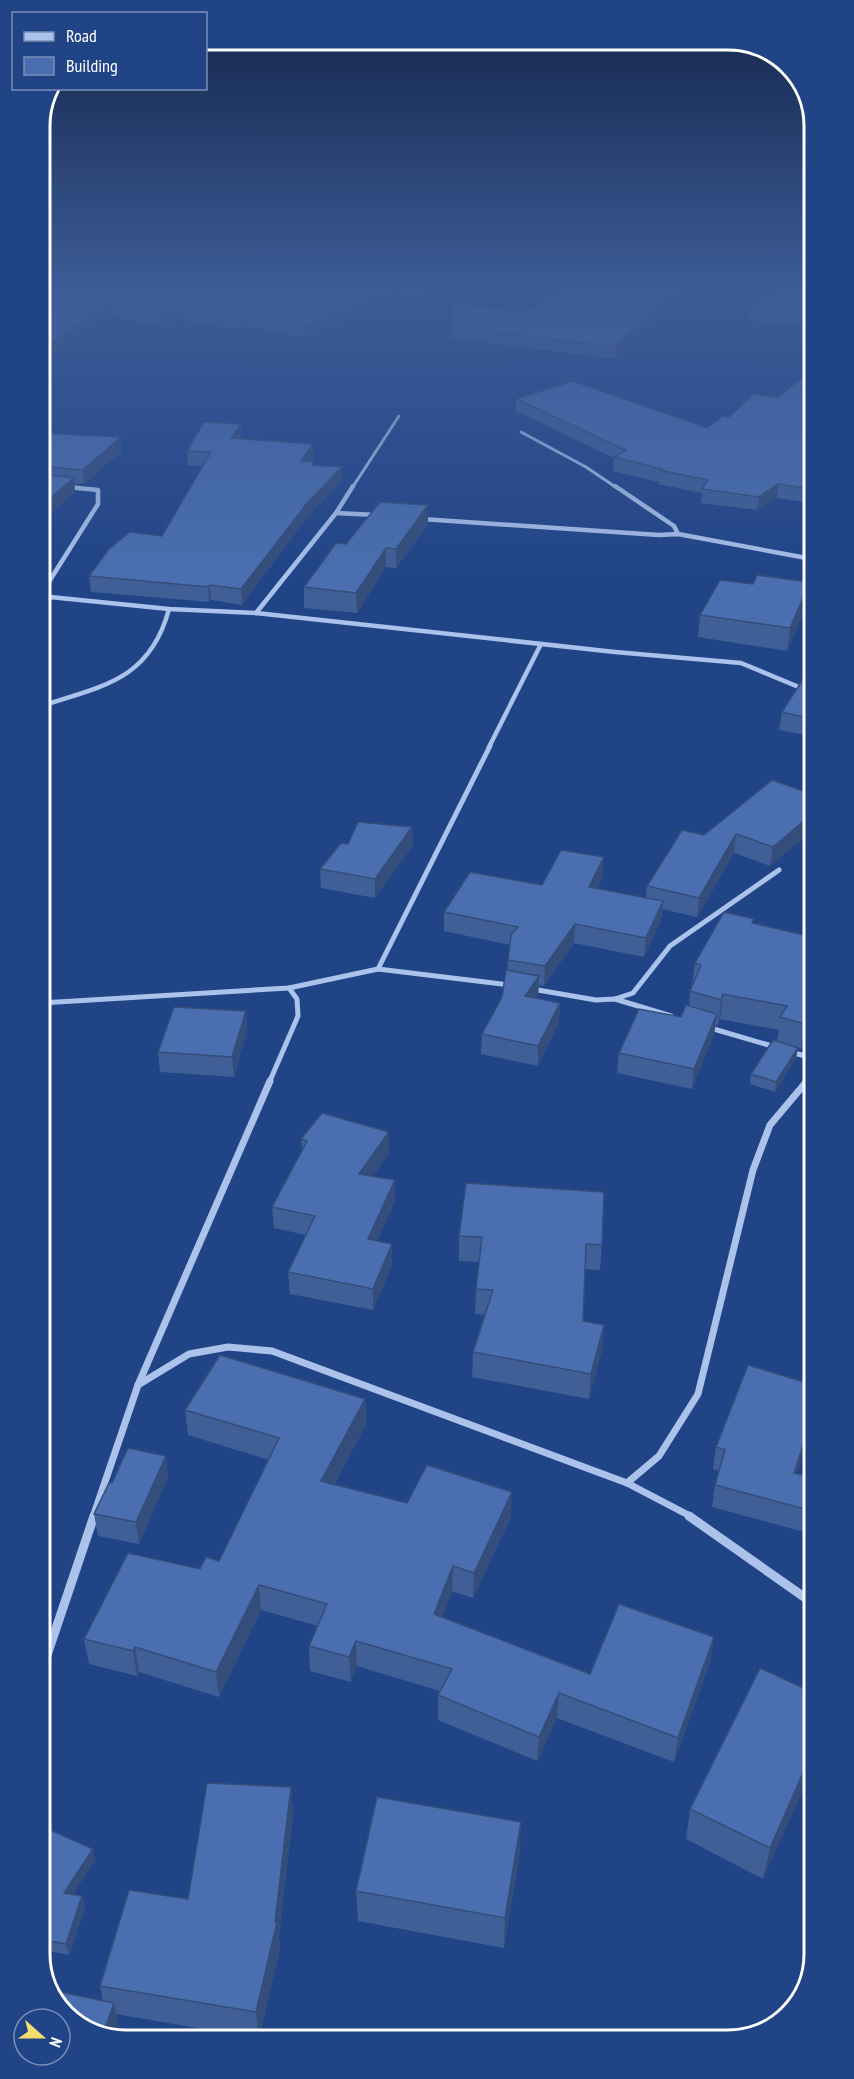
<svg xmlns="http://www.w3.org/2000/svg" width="854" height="2079" font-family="'PT Sans Narrow',sans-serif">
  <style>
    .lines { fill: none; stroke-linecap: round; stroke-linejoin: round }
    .street-far4 { stroke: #abc2ea; stroke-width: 3 }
    .street-far3 { stroke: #abc2ea; stroke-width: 4.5 }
    .street-far2 { stroke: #abc2ea; stroke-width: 5 }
    .street-far1 { stroke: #abc2ea; stroke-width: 7 }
    .street { stroke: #abc2ea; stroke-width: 9 }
    .wall { fill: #405f96 }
    .shaded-wall { fill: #344d7a }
    .building { fill: #4a6eaf; stroke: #344d7a; stroke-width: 1.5 }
    .rim { fill: none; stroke: #fff; stroke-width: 3 }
  </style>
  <rect width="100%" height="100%" fill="#214487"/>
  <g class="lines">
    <g class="street-far4">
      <polyline points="40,296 58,287"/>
      <polyline points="521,432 586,467 617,488"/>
      <polyline points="67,487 76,488"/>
      <polyline points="352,488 399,416"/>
    </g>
    <g class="street-far3">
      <polyline points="615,486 674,526 678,534"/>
      <polyline points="336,513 376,515"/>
      <polyline points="422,519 659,535 678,534 812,559"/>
      <polyline points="40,596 169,609 256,613 615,652 741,663 806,690"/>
      <polyline points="40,596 98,504 98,490 67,487"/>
      <polyline points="256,613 336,513 353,486"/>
      <path d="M41,706C103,686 150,680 169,609"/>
      <polyline points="489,747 541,644"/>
    </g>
    <g class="street-far2">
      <polyline points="378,969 490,746"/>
      <polyline points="532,989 596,1000 615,999 671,1016"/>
      <polyline points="615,999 633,993 670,946 779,870"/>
      <polyline points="41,1003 289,988 378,969 510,985"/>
      <polyline points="707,1027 775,1047"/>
      <polyline points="790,1052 813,1058"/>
      <polyline points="269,1083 298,1016 297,999 289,988"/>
      <polyline points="806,1083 813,1074"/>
    </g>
    <g class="street-far1">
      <polyline points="138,1385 189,1354 228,1347 272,1351 627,1483 692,1517"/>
      <polyline points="627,1483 659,1456 698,1394 753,1170 770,1125 807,1081"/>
      <polyline points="93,1517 138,1385 270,1081"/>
    </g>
    <g class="street">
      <polyline points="689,1516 814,1604"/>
      <polyline points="43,1667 94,1516"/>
    </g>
  </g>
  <g class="wall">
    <polygon points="69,287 444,287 428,297 419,298 403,296 306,338 247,327 240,330 180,320 161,325 111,317 94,323 40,365 40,301"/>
    <polygon points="569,287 690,287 615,359 451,338 451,327 525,312"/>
    <polygon points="811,287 811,326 746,320 747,308"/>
    <polygon points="811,371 812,503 777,498 757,510 701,503 702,493 658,484 659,482 613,471 614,458 516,411 516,399 707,428 729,417 778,397"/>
    <polygon points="40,433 122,451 84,484 74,483 75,492 40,523"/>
    <polygon points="241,437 241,439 314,458 311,461 315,466 342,467 342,481 308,516 242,605 211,600 209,602 91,592 89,576 162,536 203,466 188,465 187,451"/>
    <polygon points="428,524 396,568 386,567 357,613 304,608 304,587 346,544"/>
    <polygon points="812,527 812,543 808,542 810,528"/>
    <polygon points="810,582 807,604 787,651 698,637 700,615 753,584"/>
    <polygon points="803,679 812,725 806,735 779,730 782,712"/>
    <polygon points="812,794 812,843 802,839 770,866 734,853 697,917 662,909 661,920 644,957 574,943 544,986 539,985 538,995 536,998 560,1003 559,1022 538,1066 481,1054 482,1034 502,997 507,970 510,945 444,931 444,912 542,885 603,876 597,889 646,898 647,886 704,835"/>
    <polygon points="412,827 413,845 375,898 321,888 320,869 348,844"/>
    <polygon points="754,919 753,923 813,937 813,1037 810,1036 801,1049 798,1048 796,1058 775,1092 750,1084 751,1074 777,1042 779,1030 720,1019 718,1025 716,1024 714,1034 692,1089 617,1073 619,1053 681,1017 689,1005 690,991 692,985 695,963"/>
    <polygon points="246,1011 247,1031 234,1077 160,1072 158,1052"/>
    <polygon points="301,1139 389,1153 373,1176 395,1180 395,1201 377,1241 392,1265 373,1310 290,1294 288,1272 306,1235 274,1228 272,1207 302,1151"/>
    <polygon points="459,1236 602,1245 600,1270 585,1269 583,1321 604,1325 602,1350 589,1399 472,1377 473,1352 485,1315 475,1314 476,1289 479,1262 459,1261"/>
    <polygon points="365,1399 366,1424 334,1485 407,1503 511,1517 473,1598 452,1591 442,1617 590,1674 714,1637 710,1662 674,1762 557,1718 537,1761 438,1720 438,1695 440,1691 357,1666 351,1682 310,1671 309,1646 318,1626 261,1610 219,1697 139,1672 137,1676 89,1664 84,1639 200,1569 219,1561 269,1460 188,1435 185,1410"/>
    <polygon points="716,1447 797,1474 814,1505 808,1533 712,1507 715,1485 719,1471 713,1469"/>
    <polygon points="166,1456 168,1477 139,1544 98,1536 94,1514 112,1483"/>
    <polygon points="814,1693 763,1879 686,1839 690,1809"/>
    <polygon points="291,1787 293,1815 279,1936 280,1949 259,2039 116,2014 119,2029 103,2001 100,1986 188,1899"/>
    <polygon points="43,1837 93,1849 95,1860 73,1894 82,1896 85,1907 69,1955 43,1950"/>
    <polygon points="520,1852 504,1948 358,1921 356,1891"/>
  </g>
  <g class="shaded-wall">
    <polygon points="398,287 403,287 403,296 306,338 306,326"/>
    <polygon points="419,287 444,287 428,297 419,298"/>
    <polygon points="679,287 690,287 615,359 615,347"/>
    <polygon points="109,306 111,317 94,323 40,365 40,351 93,312"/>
    <polygon points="179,308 180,320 161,325 160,314"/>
    <polygon points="246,316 247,327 240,330 239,319"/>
    <polygon points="241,424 241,437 232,452 231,438"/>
    <polygon points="121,437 122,451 84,484 83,470"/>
    <polygon points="313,444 314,458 301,475 301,461"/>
    <polygon points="342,467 342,481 308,516 242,605 241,589 308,502"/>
    <polygon points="74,478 75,492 40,523 40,507"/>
    <polygon points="778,484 777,498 757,510 759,497"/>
    <polygon points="428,505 428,524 396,568 396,549"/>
    <polygon points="386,548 386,567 357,613 356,593"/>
    <polygon points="810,582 807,604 787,651 790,628"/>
    <polygon points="210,585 211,600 209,602 208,587"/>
    <polygon points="812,712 812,725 806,735 808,718"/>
    <polygon points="805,820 802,839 770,866 773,847"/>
    <polygon points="412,827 413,845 375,898 375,879"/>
    <polygon points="736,834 734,853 697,917 699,898"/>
    <polygon points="604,857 603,876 588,906 589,887"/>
    <polygon points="663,901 661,920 644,957 646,938"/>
    <polygon points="575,924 574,943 544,986 545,966"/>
    <polygon points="539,976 538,995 524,1015 525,996"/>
    <polygon points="723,994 720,1019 718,1025 721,1000"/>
    <polygon points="560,1003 559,1022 538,1066 538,1046"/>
    <polygon points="246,1011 247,1031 234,1077 232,1057"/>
    <polygon points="813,1013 810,1036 801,1049 805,1024"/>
    <polygon points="717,1014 714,1034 692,1089 694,1069"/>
    <polygon points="798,1048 796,1058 775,1092 776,1082"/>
    <polygon points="389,1132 389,1153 360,1195 359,1174"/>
    <polygon points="395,1180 395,1201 368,1260 368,1239"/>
    <polygon points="392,1244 392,1265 373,1310 373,1289"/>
    <polygon points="604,1325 602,1350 589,1399 591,1374"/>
    <polygon points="365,1399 366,1424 322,1506 321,1481"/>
    <polygon points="814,1413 814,1423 790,1495 794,1473"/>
    <polygon points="166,1456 168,1477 139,1544 136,1522"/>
    <polygon points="512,1492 511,1517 473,1598 474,1573"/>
    <polygon points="814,1501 814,1505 808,1533"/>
    <polygon points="453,1566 452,1591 434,1639 434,1614"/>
    <polygon points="259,1585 261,1610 219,1697 216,1672"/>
    <polygon points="714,1637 710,1662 674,1762 678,1738"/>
    <polygon points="356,1641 357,1666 351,1682 349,1657"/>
    <polygon points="135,1647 139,1672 137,1676 133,1651"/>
    <polygon points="559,1693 557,1718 537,1761 539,1737"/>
    <polygon points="814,1748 815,1764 763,1879 770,1848"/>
    <polygon points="291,1787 293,1815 279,1936 280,1949 259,2039 256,2012 275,1922"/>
    <polygon points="521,1822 520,1852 504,1948 505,1918"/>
    <polygon points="93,1849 95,1860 67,1904 64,1893"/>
    <polygon points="82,1896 85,1907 69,1955 66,1944"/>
    <polygon points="114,2003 119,2029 116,2039 103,2034"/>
  </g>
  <g class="building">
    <polygon points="69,287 398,287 306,326 246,316 239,319 179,308 160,314 109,306 93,312 40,351 40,301"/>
    <polygon points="569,287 679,287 615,347 451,327 454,304 525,312"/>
    <polygon points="789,287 811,287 811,315 747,308"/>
    <polygon points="811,371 811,489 778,484 759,497 702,489 708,480 659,470 662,469 614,457 626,450 516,399 573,381 707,428 723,416 729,417 754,394 778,397"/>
    <polygon points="204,422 241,424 231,438 313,444 301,461 315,462 312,465 342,467 308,502 241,589 210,585 208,587 89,576 109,549 130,532 162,536 211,452 187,451"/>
    <polygon points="40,433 121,437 83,470 40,466"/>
    <polygon points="40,474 74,478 40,507"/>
    <polygon points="380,502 428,505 396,549 386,548 356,593 304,587 336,543 346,544"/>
    <polygon points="757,575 810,582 790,628 700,615 720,580 753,584"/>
    <polygon points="803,679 812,681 812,712 808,718 782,712"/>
    <polygon points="772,780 812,794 812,823 805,820 773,847 736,834 699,898 647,886 682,830 704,835"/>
    <polygon points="358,822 412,827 375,879 320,869 341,843 348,844"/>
    <polygon points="561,850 604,857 589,887 663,901 646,938 575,924 545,966 508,960 511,935 518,927 444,912 470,872 542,885"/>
    <polygon points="724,912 754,919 752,923 813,937 813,1013 805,1024 780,1017 787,1006 723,994 721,1000 690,991 701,965 695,963"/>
    <polygon points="506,970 539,976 525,996 560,1003 538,1046 482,1034 502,997"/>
    <polygon points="686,1005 717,1014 694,1069 619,1053 639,1009 681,1017"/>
    <polygon points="174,1007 246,1011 232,1057 158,1052"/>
    <polygon points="773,1040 798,1048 776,1082 751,1074"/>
    <polygon points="322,1113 389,1132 359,1174 395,1180 368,1239 392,1244 373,1289 288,1272 315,1216 272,1207 307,1141 301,1139"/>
    <polygon points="466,1183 604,1192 602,1245 586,1244 583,1321 604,1325 591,1374 473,1352 493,1290 476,1289 482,1237 459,1236"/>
    <polygon points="220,1355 365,1399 321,1481 407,1503 427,1465 512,1492 474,1573 453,1566 434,1614 590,1674 619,1604 714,1637 678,1738 559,1693 539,1737 438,1695 452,1669 356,1641 349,1657 309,1646 327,1604 259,1585 216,1672 135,1647 133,1651 84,1639 128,1553 200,1569 206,1557 219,1561 279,1438 185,1410"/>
    <polygon points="748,1365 814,1385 814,1413 794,1473 814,1478 814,1501 812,1511 715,1485 725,1450 716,1447"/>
    <polygon points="128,1448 166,1456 136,1522 94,1514 109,1483 112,1483"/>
    <polygon points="760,1668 814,1693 814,1748 770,1848 690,1809"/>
    <polygon points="207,1783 291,1787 275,1922 277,1922 256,2012 100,1986 129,1890 188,1899"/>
    <polygon points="377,1797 521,1822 505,1918 356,1891"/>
    <polygon points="48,1829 93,1849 64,1893 82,1896 66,1944 43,1940 43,1837"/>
    <polygon points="50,1990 114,2003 103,2034 72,2022"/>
  </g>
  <linearGradient id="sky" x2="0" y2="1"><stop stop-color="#12254a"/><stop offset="0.5" stop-color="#3d5c96"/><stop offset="1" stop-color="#3d5c96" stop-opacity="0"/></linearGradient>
  <rect width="854" height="578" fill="url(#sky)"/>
  <path d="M0 0H854V2079H0ZM126 50H728A76 76 0 0 1 804 126V1954A76 76 0 0 1 728 2030H126A76 76 0 0 1 50 1954V126A76 76 0 0 1 126 50Z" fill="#214487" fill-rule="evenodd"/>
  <path class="rim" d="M126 50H728A76 76 0 0 1 804 126V1954A76 76 0 0 1 728 2030H126A76 76 0 0 1 50 1954V126A76 76 0 0 1 126 50Z"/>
  <rect x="12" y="12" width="195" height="78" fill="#214487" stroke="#7a8fb7" stroke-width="1.5"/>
  <rect x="24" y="32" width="30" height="9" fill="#abc2ea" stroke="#7a8fb7" stroke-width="1.5"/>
  <text x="66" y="42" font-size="18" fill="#ffffff">Road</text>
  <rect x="24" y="57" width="30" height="18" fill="#4a6eaf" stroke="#7a8fb7" stroke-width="1.5"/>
  <text x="66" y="72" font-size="18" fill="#ffffff">Building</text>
  <g transform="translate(42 2037) rotate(111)"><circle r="28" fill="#214487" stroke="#7a8fb7" stroke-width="1.5"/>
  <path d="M0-4.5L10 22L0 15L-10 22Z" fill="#f6db6d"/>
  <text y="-9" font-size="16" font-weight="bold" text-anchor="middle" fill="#ffffff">N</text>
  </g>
</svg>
